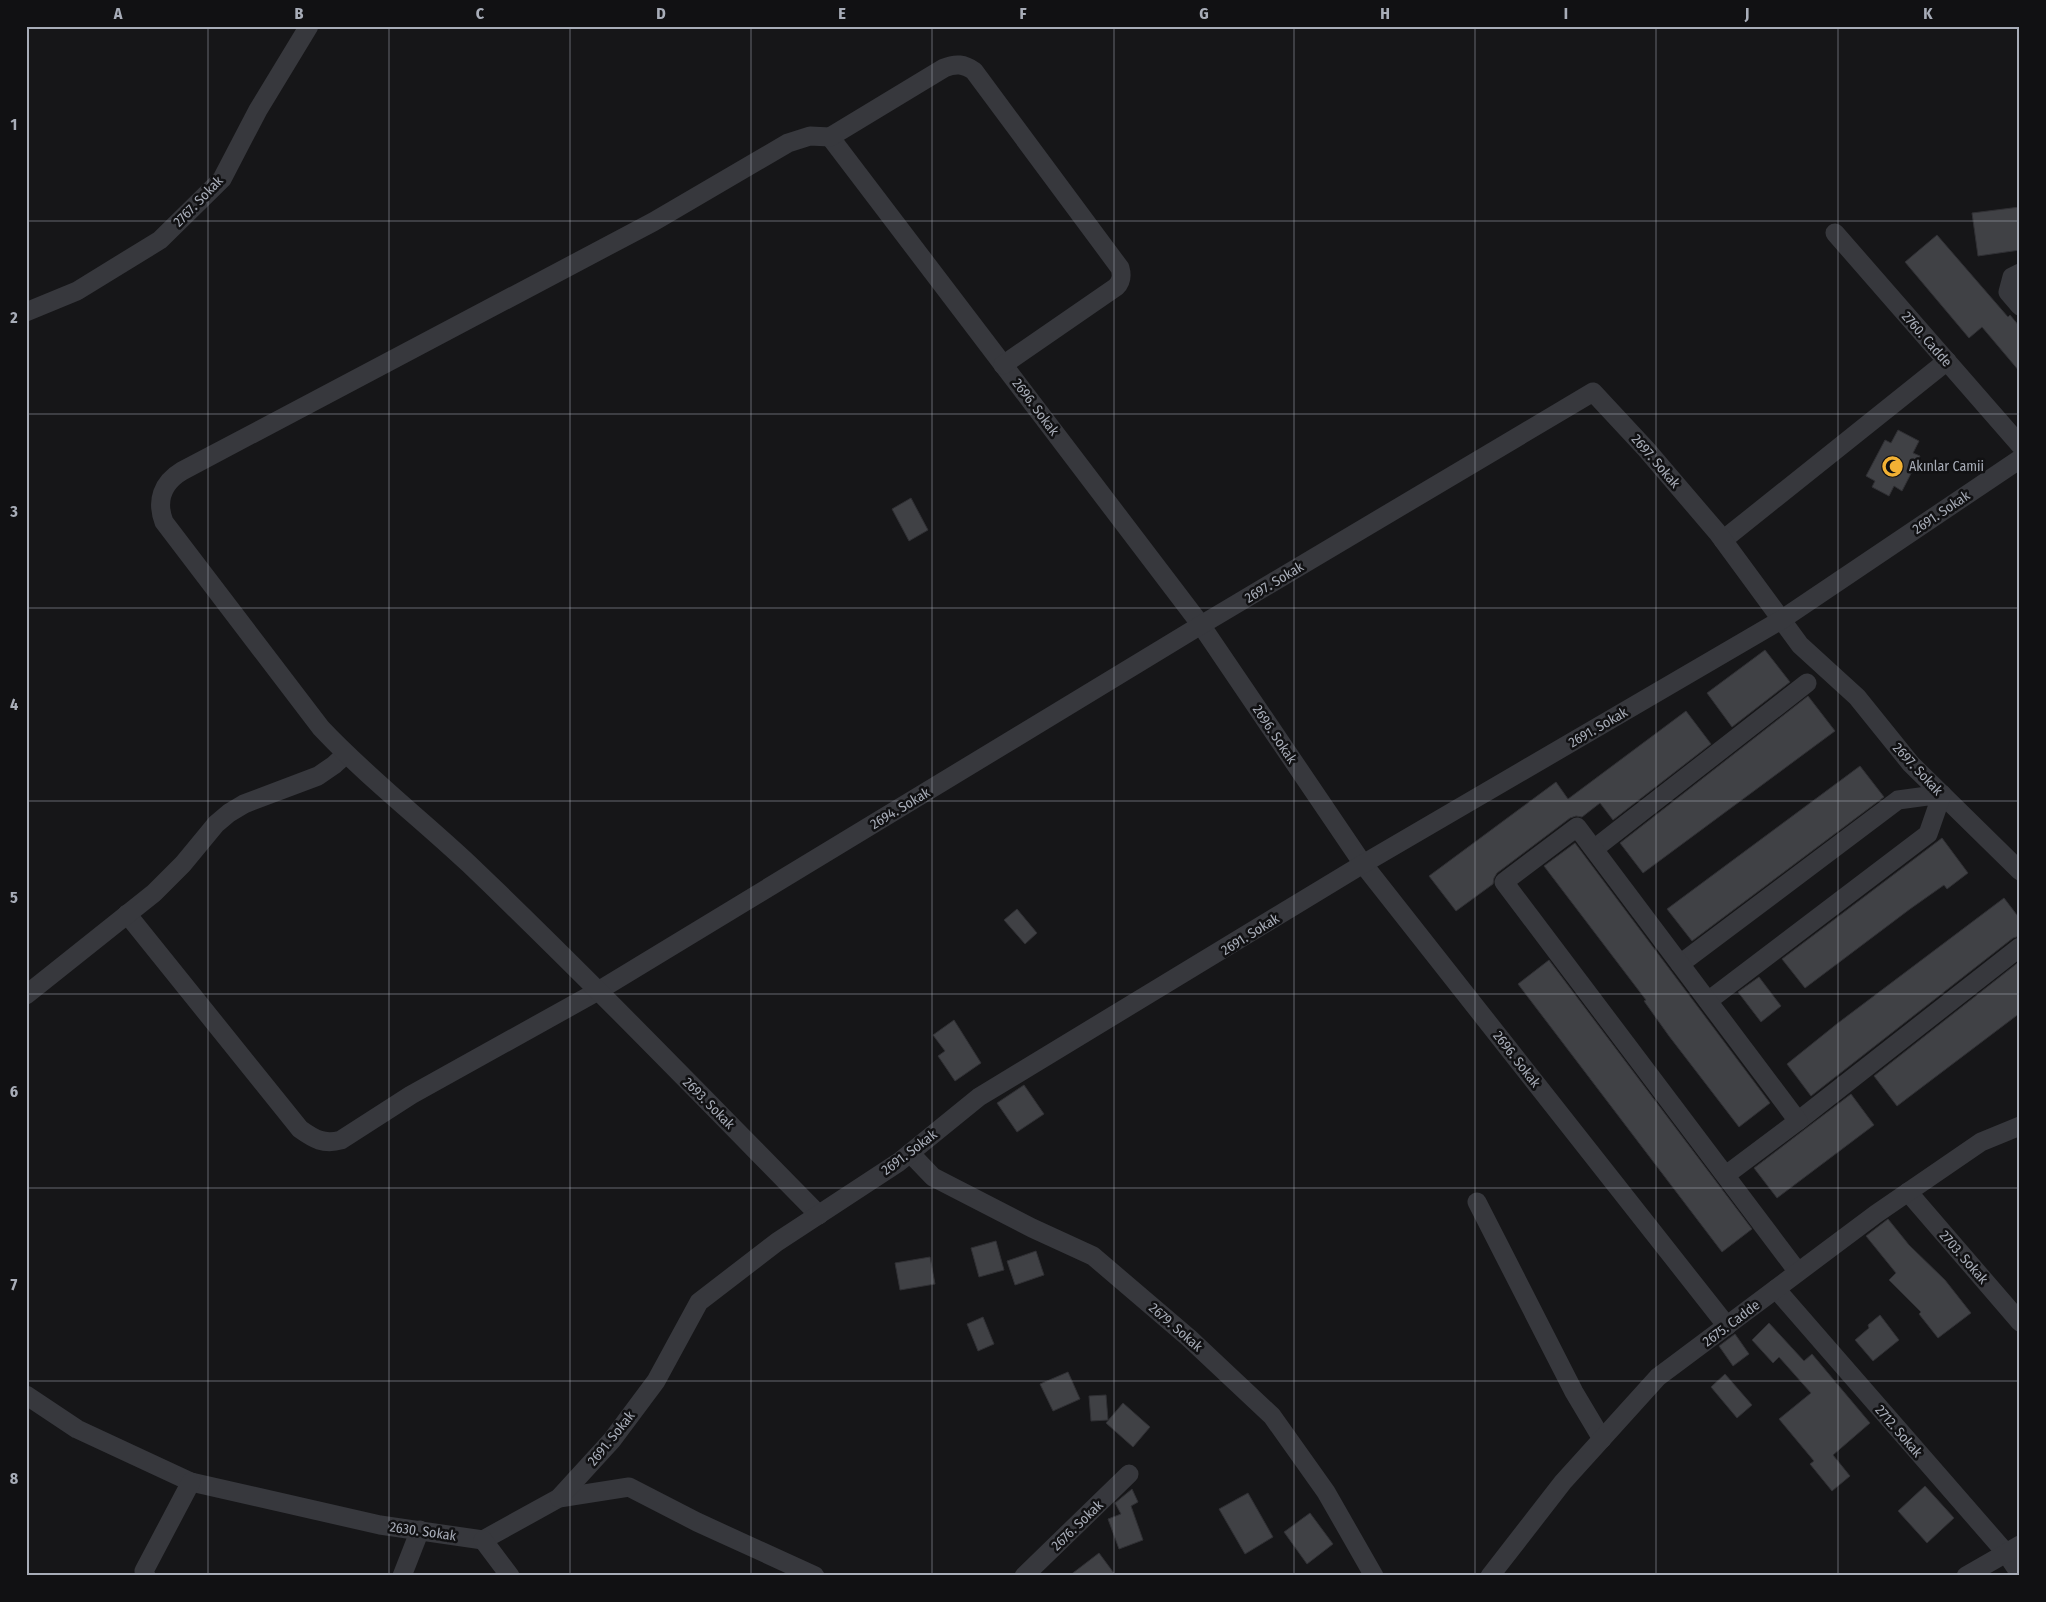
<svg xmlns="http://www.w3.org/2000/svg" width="2046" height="1602" font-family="'Fira Sans Condensed',sans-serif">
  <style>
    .building { fill: #404145; stroke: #303034 }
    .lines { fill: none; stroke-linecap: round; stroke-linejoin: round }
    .minor { stroke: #37383d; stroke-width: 19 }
    .grid { fill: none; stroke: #a8adb8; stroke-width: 1; stroke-opacity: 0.55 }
    .labels { text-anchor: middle; stroke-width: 5; stroke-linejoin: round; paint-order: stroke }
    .street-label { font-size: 14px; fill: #a8adb8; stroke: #111113 }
    .poi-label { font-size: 14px; fill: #a8adb8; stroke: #111113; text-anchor: start }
    .neatline { fill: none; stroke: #a8adb8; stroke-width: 2 }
    .grid-label { font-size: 16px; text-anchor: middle; font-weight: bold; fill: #a8adb8 }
  </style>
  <rect width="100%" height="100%" fill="#161618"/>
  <g class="building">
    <polygon points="2020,207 2020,250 1978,256 1972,213"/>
    <polygon points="1937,235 2008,317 2010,315 2020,327 2020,372 1982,327 1969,338 1905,262"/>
    <polygon points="1898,430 1919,441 1913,453 1920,456 1902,491 1894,486 1889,496 1872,487 1875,481 1866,476 1885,440 1891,443"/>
    <polygon points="911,498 928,530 909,541 892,509"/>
    <polygon points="1765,650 1790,682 1732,727 1707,693"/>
    <polygon points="1808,696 1835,731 1643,873 1620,843"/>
    <polygon points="1686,711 1711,744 1613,820 1600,803 1582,817 1576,816 1570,818 1497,873 1494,878 1493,884 1456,911 1429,876 1556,782 1568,799"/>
    <polygon points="1860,766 1884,797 1692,941 1667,909"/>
    <polygon points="1942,838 1968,873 1947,889 1944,885 1910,909 1805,988 1782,959"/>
    <polygon points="1575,843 1770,1103 1739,1127 1669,1036 1644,1001 1646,1000 1544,866"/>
    <polygon points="2004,898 2020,919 2020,936 2013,938 1811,1096 1787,1064 1838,1023"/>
    <polygon points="1017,909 1037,933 1025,944 1004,920"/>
    <polygon points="1549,960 1752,1229 1722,1252 1518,984"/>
    <polygon points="2020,961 2020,1013 1897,1106 1874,1076"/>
    <polygon points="1759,977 1781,1006 1761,1022 1738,992"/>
    <polygon points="954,1020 981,1063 955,1081 938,1056 945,1051 933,1035"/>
    <polygon points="1024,1085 1044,1114 1017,1132 997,1103"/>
    <polygon points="1851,1094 1874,1125 1777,1198 1754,1168"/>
    <polygon points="1888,1219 1909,1245 1945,1280 1971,1313 1938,1338 1919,1314 1921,1312 1889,1280 1896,1273 1866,1236"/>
    <polygon points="996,1241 1004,1270 979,1277 971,1248"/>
    <polygon points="1036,1251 1044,1275 1015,1285 1007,1261"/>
    <polygon points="930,1257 935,1284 900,1290 895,1263"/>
    <polygon points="1880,1315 1899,1340 1873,1361 1855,1340 1869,1328 1868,1325"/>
    <polygon points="983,1317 994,1344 978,1351 967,1324"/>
    <polygon points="1769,1323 1804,1361 1812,1354 1870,1423 1833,1455 1850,1476 1832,1491 1810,1464 1814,1461 1779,1419 1811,1393 1779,1357 1773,1363 1752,1340"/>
    <polygon points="1735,1334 1749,1354 1733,1366 1719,1346"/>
    <polygon points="1068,1372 1080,1399 1053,1411 1040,1384"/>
    <polygon points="1725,1374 1752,1405 1737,1418 1711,1387"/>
    <polygon points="1106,1395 1108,1420 1091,1421 1089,1396"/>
    <polygon points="1123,1403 1150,1427 1133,1447 1106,1423"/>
    <polygon points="1925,1486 1954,1518 1927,1543 1898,1511"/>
    <polygon points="1132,1489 1138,1502 1131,1506 1143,1540 1119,1549 1108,1519 1121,1514 1115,1503"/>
    <polygon points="1248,1493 1273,1537 1245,1554 1219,1509"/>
    <polygon points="1310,1513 1333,1544 1307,1564 1284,1532"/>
    <polygon points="1099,1553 1116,1576 1069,1576"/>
  </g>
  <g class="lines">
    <g class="minor">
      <polyline points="830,137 1201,625 1363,864 1727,1326"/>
      <polyline points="1835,233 2020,445"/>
      <polyline points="2020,273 2012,277 2008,292 2020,306"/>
      <polyline points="26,312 77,291 160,240 222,179 258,110 309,26"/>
      <polyline points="1723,540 1947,361"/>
      <polyline points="1594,849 1807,683"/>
      <path d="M127,914L300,1129C314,1139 324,1145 341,1140L411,1095L598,991L1201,625L1593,392L1646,449L1717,532L1800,645L1857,697L1911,764L2020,871"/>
      <polyline points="1680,964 1898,800 1942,794 1928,834 1708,1001"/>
      <polyline points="26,995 154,893 183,864 216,824 229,813 244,804 318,776 334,765 346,754"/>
      <polyline points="1798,1121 2020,947"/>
      <polyline points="910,1153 933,1177 1032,1228 1093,1256 1189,1338 1272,1416 1326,1492 1374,1576"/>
      <polyline points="1726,1175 1798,1121 1577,827 1504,882 1798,1272"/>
      <polyline points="1908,1192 2020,1322"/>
      <polyline points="1477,1202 1574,1392 1602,1439"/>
      <path d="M819,1215C703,1097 588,978 469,864C420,818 367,777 321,728L164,522C156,501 162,483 182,471L653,222L788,143L810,136L830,137L944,68C956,63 964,64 974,71L1120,268C1122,275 1122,281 1116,287L1003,365"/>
      <polyline points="1776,1289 2006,1553 2020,1574"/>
      <polyline points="26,1395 77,1429 191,1482 380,1525 483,1540 559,1498 629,1487 697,1522 815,1576"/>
      <polyline points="559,1498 612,1440 656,1381 699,1302 777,1242 899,1162 979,1097 1363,864 1781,620 2020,459"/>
      <polyline points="483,1540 510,1576"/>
      <polyline points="146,1576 144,1571 191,1482"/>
      <polyline points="402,1576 420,1530"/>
      <polyline points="1024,1576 1129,1474"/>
      <polyline points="1490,1576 1563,1482 1658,1377 1876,1214 1981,1142 2020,1126"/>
      <polyline points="1966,1576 2020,1545"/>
    </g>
  </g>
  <path class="grid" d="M208,26V1576M389,26V1576M570,26V1576M751,26V1576M932,26V1576M1114,26V1576M1294,26V1576M1475,26V1576M1656,26V1576M1838,26V1576M26,221H2020M26,414H2020M26,608H2020M26,801H2020M26,994H2020M26,1188H2020M26,1381H2020"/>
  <defs>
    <symbol id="mosque-disc" viewBox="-11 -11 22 22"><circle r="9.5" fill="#f2b134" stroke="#111113"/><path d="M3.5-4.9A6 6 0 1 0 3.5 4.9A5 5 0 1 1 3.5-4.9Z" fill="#111"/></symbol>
  </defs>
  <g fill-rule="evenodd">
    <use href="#mosque-disc" x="1880" y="454" width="25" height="25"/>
  </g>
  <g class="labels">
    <g class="street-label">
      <text transform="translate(198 201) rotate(-46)" y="5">2767. Sokak</text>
      <text transform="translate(1927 339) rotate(49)" y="5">2760. Cadde</text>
      <text transform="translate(1036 407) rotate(53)" y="5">2696. Sokak</text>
      <text transform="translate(1656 461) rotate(49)" y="5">2697. Sokak</text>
      <text transform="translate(1941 512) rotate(-34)" y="5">2691. Sokak</text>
      <text transform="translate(1274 582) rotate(-31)" y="5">2697. Sokak</text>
      <text transform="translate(1598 727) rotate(-30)" y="5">2691. Sokak</text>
      <text transform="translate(1275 734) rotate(56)" y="5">2696. Sokak</text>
      <text transform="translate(1918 769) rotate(47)" y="5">2697. Sokak</text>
      <text transform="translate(900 808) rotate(-31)" y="5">2694. Sokak</text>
      <text transform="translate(1250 934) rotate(-32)" y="5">2691. Sokak</text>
      <text transform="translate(1517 1059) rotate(52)" y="5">2696. Sokak</text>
      <text transform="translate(709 1103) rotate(45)" y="5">2693. Sokak</text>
      <text transform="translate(909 1152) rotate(-37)" y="5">2691. Sokak</text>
      <text transform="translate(1964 1257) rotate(49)" y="5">2703. Sokak</text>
      <text transform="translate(1731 1323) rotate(-37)" y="5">2675. Cadde</text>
      <text transform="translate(1176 1327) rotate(41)" y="5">2679. Sokak</text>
      <text transform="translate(1899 1431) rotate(49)" y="5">2712. Sokak</text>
      <text transform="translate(611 1438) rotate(-51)" y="5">2691. Sokak</text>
      <text transform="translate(1077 1525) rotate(-44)" y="5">2676. Sokak</text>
      <text transform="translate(423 1531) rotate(8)" y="5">2630. Sokak</text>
    </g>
    <g class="poi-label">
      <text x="1909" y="471">Akınlar Camii</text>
    </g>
  </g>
  <rect width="2046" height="1602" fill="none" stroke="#111113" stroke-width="55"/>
  <rect x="28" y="28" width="1990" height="1546" class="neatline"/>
  <g class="grid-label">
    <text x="118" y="19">A</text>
    <text x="299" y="19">B</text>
    <text x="480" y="19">C</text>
    <text x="661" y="19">D</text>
    <text x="842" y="19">E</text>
    <text x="1023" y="19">F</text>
    <text x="1204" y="19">G</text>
    <text x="1385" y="19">H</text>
    <text x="1566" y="19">I</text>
    <text x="1747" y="19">J</text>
    <text x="1928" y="19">K</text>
    <text x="14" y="130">1</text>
    <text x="14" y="323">2</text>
    <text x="14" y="517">3</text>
    <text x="14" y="710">4</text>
    <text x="14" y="903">5</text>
    <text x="14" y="1097">6</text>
    <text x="14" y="1290">7</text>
    <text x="14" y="1484">8</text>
  </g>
</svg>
